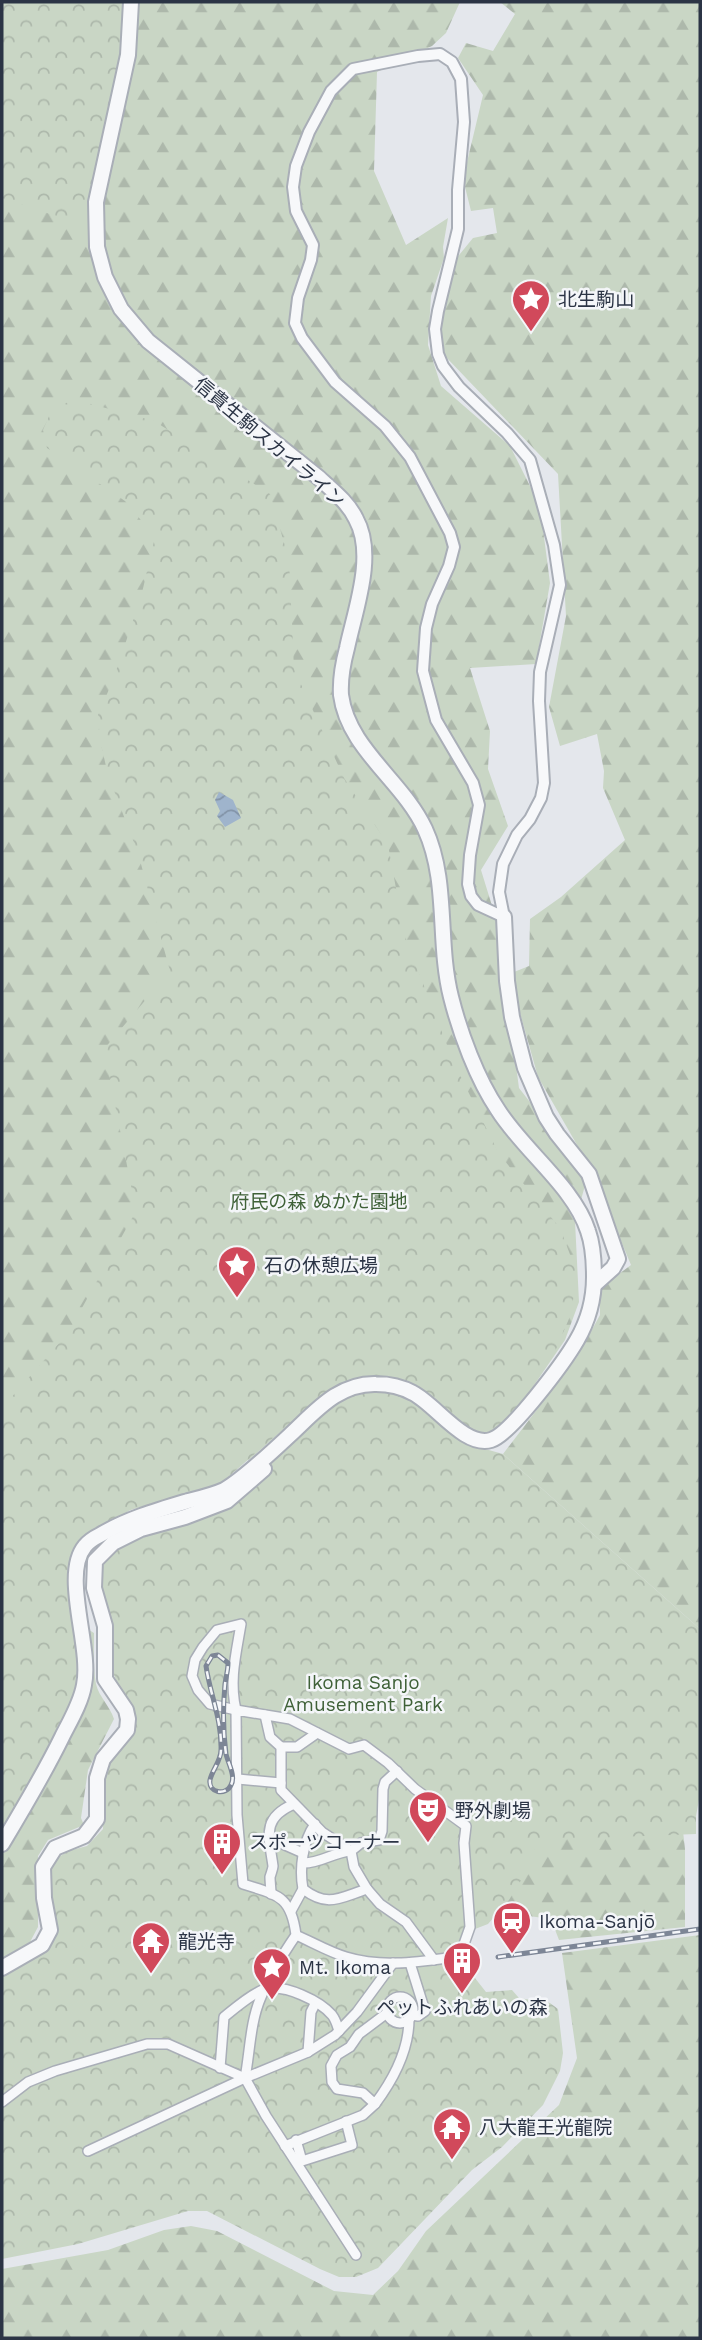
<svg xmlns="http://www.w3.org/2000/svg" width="702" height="2340" font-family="'Work Sans','Noto Sans JP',sans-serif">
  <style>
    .forest { fill: url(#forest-firs) }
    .park { fill: url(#park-crowns) }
    .water { fill: url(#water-waves) }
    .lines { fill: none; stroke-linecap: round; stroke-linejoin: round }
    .pedestrian-casing { stroke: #a9aeb7; stroke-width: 12 }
    .minor-casing { stroke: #a9aeb7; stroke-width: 14 }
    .tertiary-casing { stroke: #a9aeb7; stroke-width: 18 }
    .pedestrian { stroke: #f7f8fa; stroke-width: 9 }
    .minor { stroke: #f7f8fa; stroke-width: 10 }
    .tertiary { stroke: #f7f8fa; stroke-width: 14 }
    .rail-casing { stroke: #7d8696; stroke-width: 5 }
    .rail { stroke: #f4f6f9; stroke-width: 2.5; stroke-dasharray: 8; stroke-linecap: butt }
    .labels { text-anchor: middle; stroke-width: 5; stroke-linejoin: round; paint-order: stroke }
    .poi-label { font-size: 19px; fill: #2b3445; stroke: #f4f6f9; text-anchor: start }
    .street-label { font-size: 19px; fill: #2b3445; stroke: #f4f6f9 }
    .park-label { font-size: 19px; fill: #3f6138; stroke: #f4f6f9 }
  </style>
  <defs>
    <pattern id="forest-firs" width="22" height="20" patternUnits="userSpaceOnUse" patternTransform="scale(1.75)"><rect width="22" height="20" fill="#c9d6c5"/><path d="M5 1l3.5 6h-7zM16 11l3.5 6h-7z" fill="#adb8ab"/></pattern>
    <pattern id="park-crowns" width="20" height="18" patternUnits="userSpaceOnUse" patternTransform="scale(1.75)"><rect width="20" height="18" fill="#c9d6c5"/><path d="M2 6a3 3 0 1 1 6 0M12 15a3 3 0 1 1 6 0" fill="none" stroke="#adb8ab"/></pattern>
    <pattern id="water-waves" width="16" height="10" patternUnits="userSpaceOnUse" patternTransform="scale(1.75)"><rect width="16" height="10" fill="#9fb4cc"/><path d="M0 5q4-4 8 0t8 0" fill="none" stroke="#8293a7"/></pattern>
  </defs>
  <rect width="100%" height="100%" fill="#e4e7ec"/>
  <g class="forest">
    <path d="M2,2H460L446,33L432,46L377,72L374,171L406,245L448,218L443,247L444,258L431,296L428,345L441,386L510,446L540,506L550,583L536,664L470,668L490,731L488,769L508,826L481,870L497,922L519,1088L571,1155L586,1182L575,1221L579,1302L565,1340L528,1394L500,1426L467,1428L427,1395L335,1389L322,1395L250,1459L130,1510L85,1535L74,1550L71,1559L73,1620L94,1633C94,1649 93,1668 96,1684C99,1697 110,1706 114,1719L88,1770L81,1818L84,1825L48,1840L38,1856V1927L30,1942L2,1960Z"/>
    <polygon points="500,2 700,2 700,1629 503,1454 577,1357 600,1315 600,1288 631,1265 592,1171 538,1077 509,974 529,966 530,919 561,897 625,840 603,788 604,771 597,734 560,746 549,707 566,616 558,474 444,355 439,316 455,260 473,238 497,233 493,208 471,211 463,179 483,95 458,58 466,43 493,51 515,14"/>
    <polygon points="279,1556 682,1822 685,1849 685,1927 559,1940 551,1919 477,1909"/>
    <polygon points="700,1935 700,2338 2,2338 2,2269 108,2250 164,2230 191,2226 217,2231 334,2291 373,2295 398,2271 426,2231 559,2105 577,2058 562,1953"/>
  </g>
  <g class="park">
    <polygon points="2,2 125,2 120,71 94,177 89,227 2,198"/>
    <polygon points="76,400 154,421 270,494 289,560 294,669 344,778 388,845 405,937 454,1063 499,1154 560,1228 577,1273 571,1314 554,1354 528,1394 493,1432 481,1434 472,1431 427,1395 413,1387 335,1389 322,1395 218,1486 130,1510 85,1535 74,1550 71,1559 79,1667 71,1713 42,1757 2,1830 2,1408 68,1333 136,1211 104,1049 170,971 138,853 108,775 100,740 98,715 113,680 141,597 155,537 125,501 47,448 43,430 53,407"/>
    <polygon points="386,1390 422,1402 471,1445 503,1454 700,1629 700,1794 696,1816 696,1834 567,1839 528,1852 523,1877 509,1900 488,1924 475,1929 468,1941 471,1973 486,1992 512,1990 519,1998 550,2003 558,2009 563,2053 560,2071 543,2105 502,2147 472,2170 378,2268 356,2277 339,2277 320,2269 207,2211 188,2211 78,2244 2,2259 2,1977 44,1951 54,1936 50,1863 68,1851 87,1846 103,1829 105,1764 136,1728 109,1663 99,1581 105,1560 122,1545 214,1512 243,1496 308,1422 350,1393"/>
  </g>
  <polygon class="water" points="219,792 233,800 241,818 225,827 217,816 220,811 215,800"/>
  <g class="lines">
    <defs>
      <g id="pedestrian">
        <path d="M241,1624C236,1654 229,1681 236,1710L210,1704L198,1690L192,1676L195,1660L203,1647L217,1630Z"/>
        <polyline points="265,1715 270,1737 281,1747 281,1790 322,1832 351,1851"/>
        <polyline points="281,1747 297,1747 317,1733"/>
        <polyline points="397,1771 385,1782 383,1789 382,1831 379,1840 361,1843 351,1851 354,1867 367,1889 380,1904 406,1922 434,1960"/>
        <polyline points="238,1779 281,1783"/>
        <polyline points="269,1838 303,1853"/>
        <path d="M304,1863C321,1863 334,1852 351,1851"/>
        <path d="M303,1889C299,1868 303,1841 315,1824"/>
        <path d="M271,1894C271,1889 270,1882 270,1877C271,1874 273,1868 273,1866C269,1837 261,1818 294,1804"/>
        <path d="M291,1911L303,1889C328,1908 339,1898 367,1889"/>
        <polyline points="410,1963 425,2011 418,2016 412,2015"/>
        <circle cx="400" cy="2010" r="13"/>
        <path d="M387,2013L359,2034L350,2047L337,2055L331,2066L332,2082L337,2089L363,2093L375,2104C393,2080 409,2050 409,2019"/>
        <polyline points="308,2052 311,2012 315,2004"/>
        <path d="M220,2068L224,2017C234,2009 255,1991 266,1989C285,1984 320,2001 332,2015C336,2020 337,2025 339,2031"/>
        <polyline points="2,2102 28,2082 55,2071 147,2044 168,2044 245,2078"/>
        <polyline points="296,2140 302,2161 352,2145 346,2121"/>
        <polyline points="285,2146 363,2115 375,2104"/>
        <path d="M88,2151L245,2078C250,2052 250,2022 261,1997C270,1975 283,1954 296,1935C291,1895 277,1895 243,1884L237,1815L236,1710L290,1719L349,1749L364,1745L388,1763L415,1789L466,1826L464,1843L470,1927L464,1944L454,1957C418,1962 382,1968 346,1957C329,1952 312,1942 296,1935"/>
        <polyline points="356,2255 266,2116 245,2078 308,2052 335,2035 357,2012 393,1963"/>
      </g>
      <polygon id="minor" points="440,54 452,62 461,79 464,122 458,190 458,229 438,311 435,329 438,354 443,366 459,387 507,433 530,460 554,545 560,585 540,672 539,701 544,783 541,798 530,819 517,835 503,864 499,892 504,917 478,905 471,896 468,884 470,855 479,805 473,783 436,720 423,671 426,628 432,604 449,566 454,547 450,533 410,457 385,426 335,382 302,338 295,323 298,298 311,260 313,245 296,211 293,187 296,166 309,132 331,91 353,69 418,56"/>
      <g id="tertiary">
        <polyline points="504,917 507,981 512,1017 525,1068 546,1117 557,1134 589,1174 618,1259 613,1268 594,1285"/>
        <path d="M2,1844C23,1809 44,1774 62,1737C70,1721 81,1703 84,1685C92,1647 61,1575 85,1546C89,1541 94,1538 100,1535C127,1519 158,1510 188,1501C200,1498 213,1495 224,1490C242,1480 274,1450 290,1435C315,1412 338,1383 376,1384C388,1384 402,1387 413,1393C435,1404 465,1448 491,1440C511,1434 565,1361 577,1340C588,1321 594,1300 594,1277C594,1262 593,1245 588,1231C574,1187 523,1150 498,1110C477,1079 460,1033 451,997C437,942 449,881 425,829C403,781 348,749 341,695C340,679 343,663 347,648C355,610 376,555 356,519C348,502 332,490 318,477L148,341L121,309L105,277L97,247L96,202L128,55L131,2"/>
        <polyline points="2,1968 42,1945 50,1930 44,1898 43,1867 55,1848 84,1836 97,1819 97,1778 103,1759 127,1730 128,1719 126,1710 105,1679 105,1626 94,1588 95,1561 113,1543 141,1529 185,1517 227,1501 264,1469"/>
      </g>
    </defs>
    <use href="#pedestrian" class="pedestrian-casing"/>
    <use href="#minor" class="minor-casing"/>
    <use href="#tertiary" class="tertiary-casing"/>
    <use href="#pedestrian" class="pedestrian"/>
    <use href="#minor" class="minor"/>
    <use href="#tertiary" class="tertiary"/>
    <defs>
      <g id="rail">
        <path d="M218,1655L228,1663C228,1670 226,1677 225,1684C223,1706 223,1732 226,1754C228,1763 236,1776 231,1785C226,1796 208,1793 210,1780C212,1770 221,1761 221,1750C222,1720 210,1694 206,1666L212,1656Z"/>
        <polyline points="498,1957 700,1929"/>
      </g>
    </defs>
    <use href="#rail" class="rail-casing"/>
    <use href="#rail" class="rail"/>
  </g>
  <defs>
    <symbol id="sight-pin" viewBox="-11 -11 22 30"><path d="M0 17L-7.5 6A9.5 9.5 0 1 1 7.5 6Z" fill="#d1495b" stroke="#f4f6f9"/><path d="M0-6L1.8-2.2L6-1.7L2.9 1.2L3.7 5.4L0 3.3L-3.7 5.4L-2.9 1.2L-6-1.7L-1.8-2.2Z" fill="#fff"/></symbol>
    <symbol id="theatre-pin" viewBox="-11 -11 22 30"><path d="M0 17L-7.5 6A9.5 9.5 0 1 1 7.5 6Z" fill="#d1495b" stroke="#f4f6f9"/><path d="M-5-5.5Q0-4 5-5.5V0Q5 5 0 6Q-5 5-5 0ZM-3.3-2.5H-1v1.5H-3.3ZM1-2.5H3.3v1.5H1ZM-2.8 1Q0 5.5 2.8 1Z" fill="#fff"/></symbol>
    <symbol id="building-pin" viewBox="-11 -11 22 30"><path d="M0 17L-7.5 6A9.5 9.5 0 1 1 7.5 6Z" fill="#d1495b" stroke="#f4f6f9"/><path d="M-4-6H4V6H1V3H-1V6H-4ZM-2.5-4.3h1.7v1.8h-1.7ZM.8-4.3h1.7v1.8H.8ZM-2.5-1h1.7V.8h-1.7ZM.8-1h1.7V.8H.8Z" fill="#fff"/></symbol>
    <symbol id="station-pin" viewBox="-11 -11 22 30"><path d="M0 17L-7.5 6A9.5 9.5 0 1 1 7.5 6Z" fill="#d1495b" stroke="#f4f6f9"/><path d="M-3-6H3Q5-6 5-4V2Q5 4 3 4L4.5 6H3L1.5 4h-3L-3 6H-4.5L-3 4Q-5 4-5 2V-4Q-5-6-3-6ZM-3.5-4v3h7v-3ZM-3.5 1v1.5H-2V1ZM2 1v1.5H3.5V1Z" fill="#fff"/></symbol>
    <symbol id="temple-pin" viewBox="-11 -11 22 30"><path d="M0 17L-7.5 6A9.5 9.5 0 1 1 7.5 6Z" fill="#d1495b" stroke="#f4f6f9"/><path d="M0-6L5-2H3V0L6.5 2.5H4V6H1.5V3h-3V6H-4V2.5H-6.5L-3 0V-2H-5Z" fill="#fff"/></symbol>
  </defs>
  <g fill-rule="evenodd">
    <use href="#sight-pin" x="509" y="277" width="44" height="60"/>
    <use href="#sight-pin" x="215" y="1243" width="44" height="60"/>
    <use href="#theatre-pin" x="406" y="1788" width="44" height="60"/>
    <use href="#building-pin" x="200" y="1820" width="44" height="60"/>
    <use href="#station-pin" x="490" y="1899" width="44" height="60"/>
    <use href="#temple-pin" x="129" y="1919" width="44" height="60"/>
    <use href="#building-pin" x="440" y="1939" width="44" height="60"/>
    <use href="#sight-pin" x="250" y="1945" width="44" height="60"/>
    <use href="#temple-pin" x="430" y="2105" width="44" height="60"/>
  </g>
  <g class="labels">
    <g class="poi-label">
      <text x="558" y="306">北生駒山</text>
      <text x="264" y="1272">石の休憩広場</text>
      <text x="455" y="1817">野外劇場</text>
      <text x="249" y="1849">スポーツコーナー</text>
      <text x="539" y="1928">Ikoma-Sanjō</text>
      <text x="178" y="1948">龍光寺</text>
      <text x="299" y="1974">Mt. Ikoma</text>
      <text x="462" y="2014" text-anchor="middle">ペットふれあいの森</text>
      <text x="479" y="2134">八大龍王光龍院</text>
    </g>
    <g class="street-label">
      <text transform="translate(270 442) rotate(40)" y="7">信貴生駒スカイライン</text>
    </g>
    <g class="park-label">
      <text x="319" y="1208">府民の森 ぬかた園地</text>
      <text x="363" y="1689">Ikoma Sanjo<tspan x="363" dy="22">Amusement Park</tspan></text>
    </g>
  </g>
  <rect width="702" height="2340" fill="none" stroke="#2b3445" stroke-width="7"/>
</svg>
